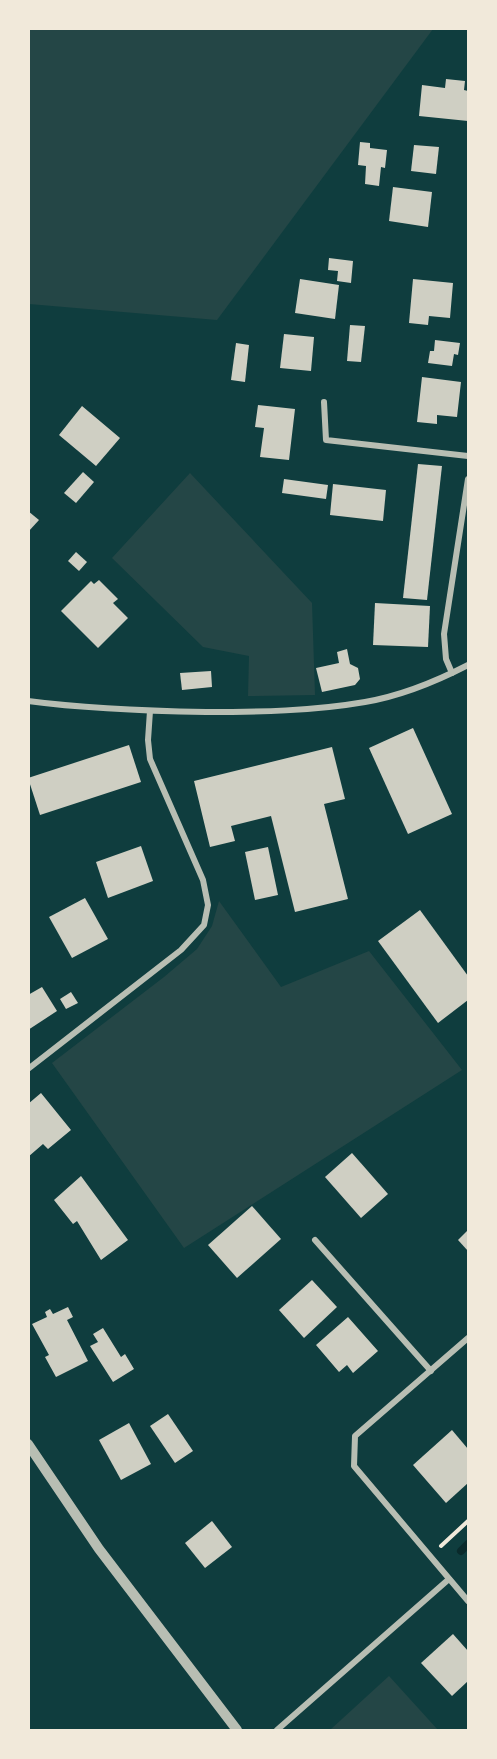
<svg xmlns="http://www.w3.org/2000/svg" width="497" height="1759" font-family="Quicksand,sans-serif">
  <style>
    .green { fill: #244646 }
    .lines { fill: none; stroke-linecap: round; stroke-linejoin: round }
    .stream { stroke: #0a2a2b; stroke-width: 8 }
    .building { fill: #cfcfc3 }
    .path { stroke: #f1e9da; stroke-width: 4 }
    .minor { stroke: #b8beb3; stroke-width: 6 }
    .tertiary { stroke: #b8beb3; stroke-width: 10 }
  </style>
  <rect width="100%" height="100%" fill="#0f3d3e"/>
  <g class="green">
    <polygon points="28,29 29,28 433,29 217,320 29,304"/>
    <polygon points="190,473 312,603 315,695 248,696 249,656 203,647 112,558"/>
    <polygon points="219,901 281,987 369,951 462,1070 184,1248 52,1063 164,977 197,949 212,926"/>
    <polygon points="389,1676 438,1730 330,1730"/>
  </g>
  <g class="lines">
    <polyline class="stream" points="461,1551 468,1544"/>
  </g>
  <g class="building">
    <polygon points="446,79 465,81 464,90 468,91 468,121 419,116 422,85 445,88"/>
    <polygon points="360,142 370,143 370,148 387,150 385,168 381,167 379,186 365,184 366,166 358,165"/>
    <polygon points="414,145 439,147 436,174 411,171"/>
    <polygon points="393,187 432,192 428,227 389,221"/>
    <polygon points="329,258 353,261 351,283 337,281 338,271 328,270"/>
    <polygon points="300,279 339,285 335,319 295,313"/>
    <polygon points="413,279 453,283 450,318 429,316 428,325 409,323"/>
    <polygon points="350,325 365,326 361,362 347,361"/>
    <polygon points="284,334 314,337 311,371 280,368"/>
    <polygon points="435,340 460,343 458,355 454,354 452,366 428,363 430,351 434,351"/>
    <polygon points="236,343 249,345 245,382 231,380"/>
    <polygon points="422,377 461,382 457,417 437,415 437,424 417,422"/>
    <polygon points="258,405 295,409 289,460 260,457 264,428 255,427"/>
    <polygon points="82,406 120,438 96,466 59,435"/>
    <polygon points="418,464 442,466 427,600 403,598"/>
    <polygon points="83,472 94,482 76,503 64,493"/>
    <polygon points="284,479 328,485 326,499 282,493"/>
    <polygon points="333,484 386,490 383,521 330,515"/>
    <polygon points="28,511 39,520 28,532"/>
    <polygon points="76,552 87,562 79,571 68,561"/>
    <polygon points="99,580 118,599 113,603 128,618 98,648 61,611 91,581 94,584"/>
    <polygon points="375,603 430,606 428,647 373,645"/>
    <polygon points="347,649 350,664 358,668 360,679 355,685 322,692 316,668 339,663 337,652"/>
    <polygon points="211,671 212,687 182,690 180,673"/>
    <polygon points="413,728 452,814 408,834 369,748"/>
    <polygon points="129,745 141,782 40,815 28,778"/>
    <polygon points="332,747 345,799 324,804 348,899 295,912 271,816 231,826 235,841 210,847 194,781"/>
    <polygon points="141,846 153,881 108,898 96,862"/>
    <polygon points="268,847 278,895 255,900 245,852"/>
    <polygon points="85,898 108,939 72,958 49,917"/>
    <polygon points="420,910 468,976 468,1000 438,1023 378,941"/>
    <polygon points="42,987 57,1011 28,1030 28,995"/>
    <polygon points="71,992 78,1003 66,1009 60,999"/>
    <polygon points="41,1093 71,1130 48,1149 43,1144 28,1157 28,1104"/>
    <polygon points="352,1153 388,1194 361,1218 325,1177"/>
    <polygon points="81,1176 128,1240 101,1260 77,1221 73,1224 54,1200"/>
    <polygon points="252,1206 281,1239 237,1278 208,1245"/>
    <polygon points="468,1230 468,1251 458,1240"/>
    <polygon points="312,1280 337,1307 304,1338 279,1310"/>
    <polygon points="68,1307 73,1317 67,1320 88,1361 56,1377 45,1357 49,1355 32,1324 47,1317 45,1312 50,1309 53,1314"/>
    <polygon points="348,1317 378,1351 353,1373 347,1365 339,1372 316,1345"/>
    <polygon points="103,1328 121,1357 125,1354 134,1369 113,1382 90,1346 98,1342 93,1334"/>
    <polygon points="168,1414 193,1451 175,1463 150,1426"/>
    <polygon points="129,1423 151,1464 121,1480 99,1440"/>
    <polygon points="452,1430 468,1449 468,1483 446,1503 413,1465"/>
    <polygon points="212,1521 232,1547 205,1568 185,1543"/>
    <polygon points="453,1634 468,1651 468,1681 452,1696 421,1663"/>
  </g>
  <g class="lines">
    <polyline class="path" points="441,1546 468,1521"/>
    <g class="minor">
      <polyline points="324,402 326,440 468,456"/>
      <polyline points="452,673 446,659 444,634 468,479"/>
      <path d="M28,701C88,709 146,711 206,712C259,712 313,711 365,702C400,696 437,681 468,665"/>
      <polyline points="28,1069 181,950 204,925 208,905 203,880 150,759 148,740 150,711"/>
      <polyline points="315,1240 431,1371"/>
      <polyline points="468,1338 355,1436 354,1466 468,1601"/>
      <polyline points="277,1730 449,1579"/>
    </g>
    <polyline class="tertiary" points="28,1444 99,1549 237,1730"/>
  </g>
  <rect width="497" height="1759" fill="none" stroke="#f1e9da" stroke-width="60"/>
</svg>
